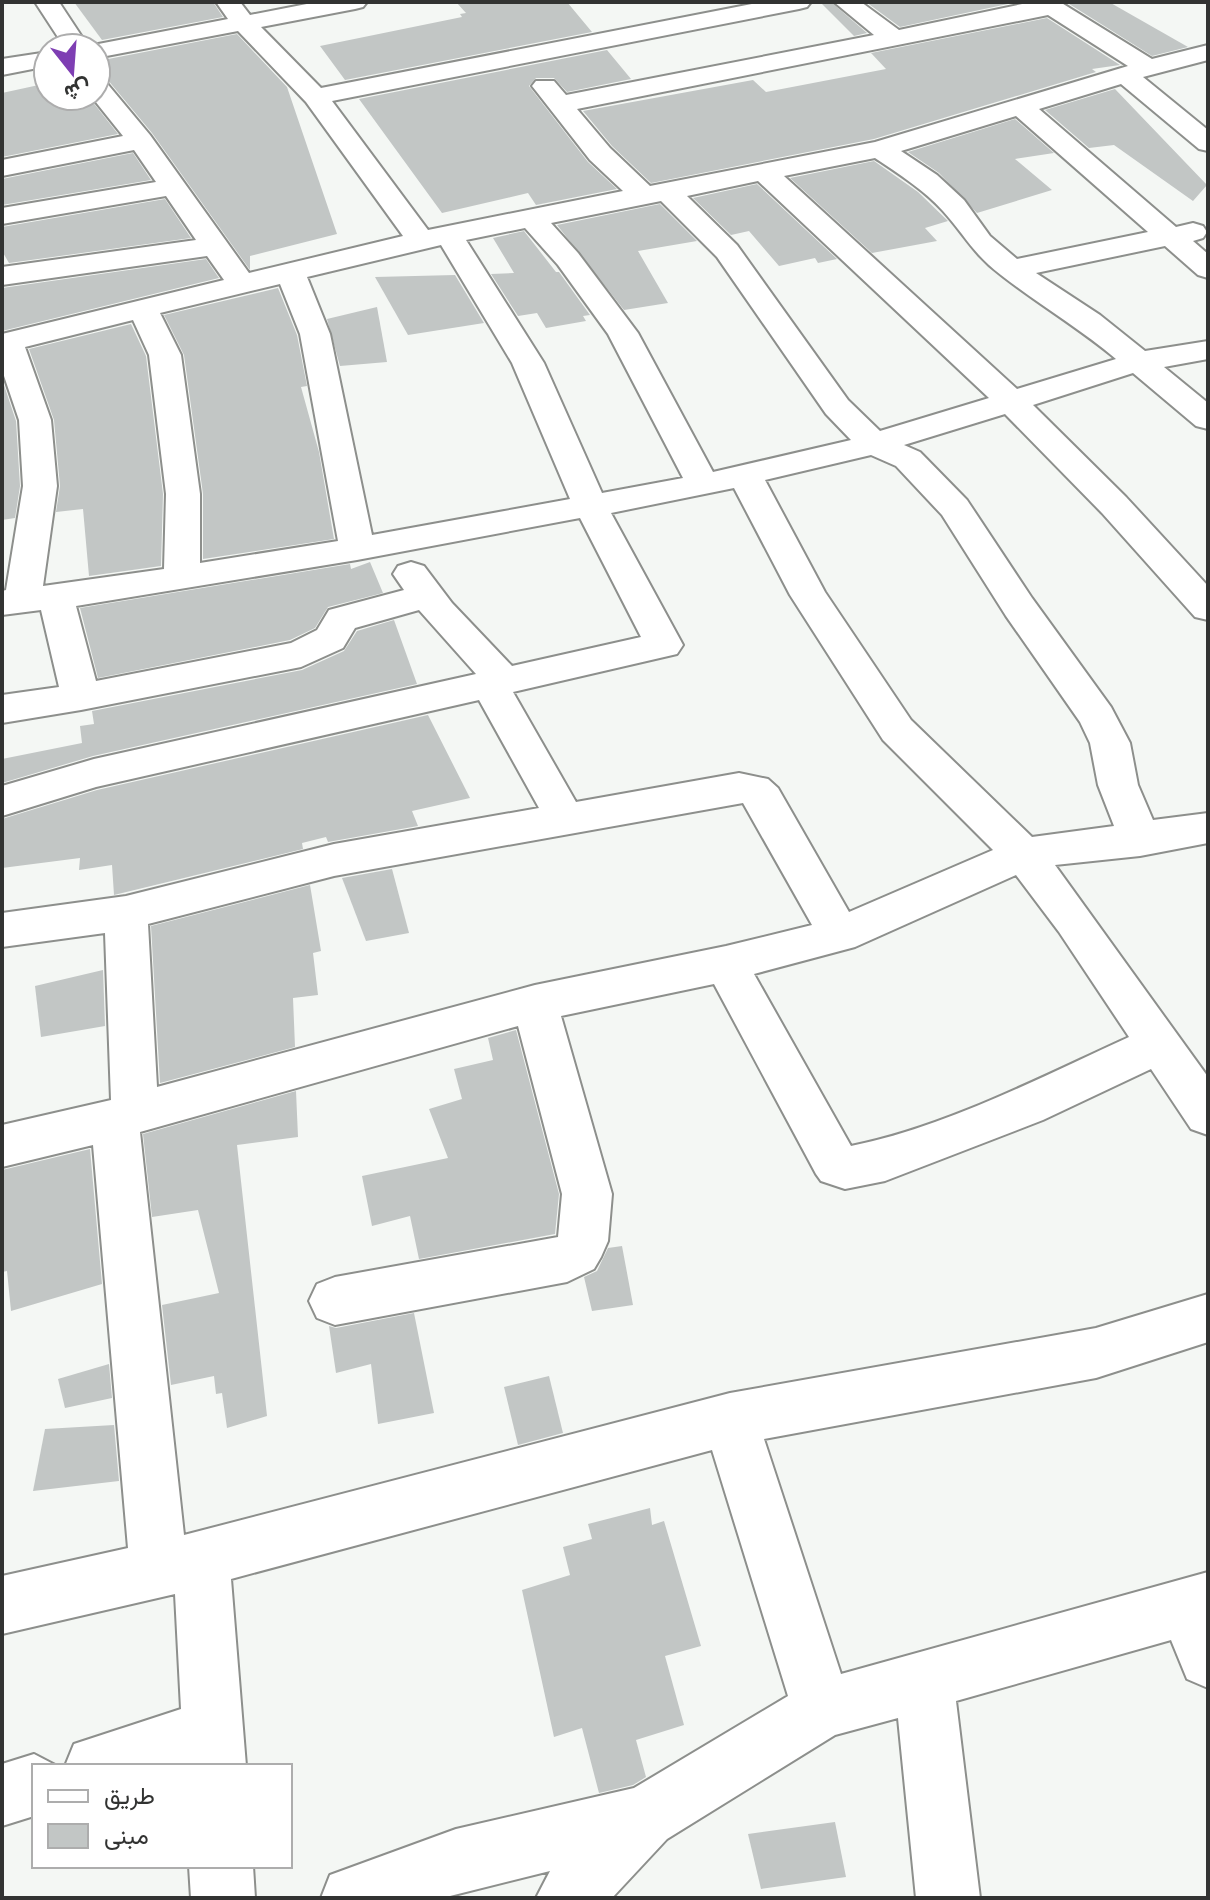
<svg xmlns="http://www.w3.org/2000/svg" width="1210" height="1900" font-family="Figtree,Vazirmatn,sans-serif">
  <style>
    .building { fill: #c2c6c5 }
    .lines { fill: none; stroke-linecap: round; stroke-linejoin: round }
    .minor-casing { stroke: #8d8f8c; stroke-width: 4 }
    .minor { fill: #fff; fill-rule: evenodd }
  </style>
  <rect width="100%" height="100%" fill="#f4f7f4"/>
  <g class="building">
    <polygon points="74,2 213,2 223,17 102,40"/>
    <polygon points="456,2 567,2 592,32 345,80 320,46 462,17 460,14 466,13"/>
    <polygon points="820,2 831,2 867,33 854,36"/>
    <polygon points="866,2 1017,2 900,27"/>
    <polygon points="1066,2 1109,2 1188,47 1152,56"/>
    <polygon points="1047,18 1120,65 1092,69 1096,72 874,139 651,183 612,146 583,111 753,80 766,92 886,69 871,53"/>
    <polygon points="237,34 287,87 337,234 250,256 250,270 152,133 107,79 96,75 96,73 110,70 103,60"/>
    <polygon points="607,50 631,79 567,92 554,78 536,78 529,86 588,162 617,189 536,205 528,193 442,213 359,99"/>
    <polygon points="48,83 48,96 88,96 118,134 2,157 2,93"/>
    <polygon points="1115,89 1207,185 1193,201 1114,145 1089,148 1045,110"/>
    <polygon points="1015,119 1054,153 1015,159 1052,190 977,213 939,173 908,152"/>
    <polygon points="133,153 151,180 2,205 2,179"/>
    <polygon points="874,161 918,192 948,221 925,228 937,241 872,253 790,178"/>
    <polygon points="757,184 837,259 818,263 815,258 779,266 749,231 731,235 693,198"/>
    <polygon points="165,199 191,238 9,263 2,251 2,227"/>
    <polygon points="660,204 697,241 638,251 668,303 624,310 557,225"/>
    <polygon points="524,231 556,272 559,272 590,315 583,316 586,321 546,328 537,313 518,316 491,274 514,273 493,238"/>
    <polygon points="206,259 219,278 2,331 2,288"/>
    <polygon points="455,275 484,323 408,335 375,277"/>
    <polygon points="278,288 297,335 307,386 301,387 319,452 334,539 203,559 203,494 184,355 164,315"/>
    <polygon points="377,307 387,362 340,366 327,319"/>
    <polygon points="131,324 146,356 163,494 161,566 89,576 83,509 56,512 60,486 54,420 29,349"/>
    <polygon points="2,379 16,421 20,486 15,518 2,520"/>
    <polygon points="370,562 383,593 328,607 315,628 290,640 98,678 80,608 350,564 351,569"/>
    <polygon points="394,620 417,684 93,756 2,783 2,759 82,743 80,726 94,724 92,711 302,670 344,651 357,631"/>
    <polygon points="428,715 470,798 412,811 418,826 328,842 326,837 302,843 303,849 114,895 112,865 79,870 80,858 2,868 2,819 97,790"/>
    <polygon points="392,869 409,933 366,941 342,878"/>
    <polygon points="310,885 321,951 313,953 318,995 293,998 295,1047 160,1083 151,926"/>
    <polygon points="103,970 105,1026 41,1037 35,986"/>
    <polygon points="516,1030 559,1194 555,1234 419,1259 410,1216 372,1226 362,1176 448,1158 429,1109 462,1099 454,1069 493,1060 488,1038"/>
    <polygon points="296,1091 298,1137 237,1145 267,1416 227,1428 222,1393 216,1394 214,1376 171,1385 162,1305 219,1293 198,1210 152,1217 143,1134"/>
    <polygon points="90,1149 102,1284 11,1311 7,1271 2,1272 2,1170"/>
    <polygon points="622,1246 633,1305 592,1311 584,1277 597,1271 608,1248"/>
    <polygon points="414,1313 434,1413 378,1424 371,1364 336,1373 329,1326 336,1328"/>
    <polygon points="109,1364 112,1398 65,1408 58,1379"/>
    <polygon points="549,1376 563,1433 518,1445 504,1387"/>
    <polygon points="114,1425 119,1481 33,1491 45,1429"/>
    <polygon points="650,1508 652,1525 664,1521 701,1646 665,1656 684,1725 636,1740 646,1777 633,1785 599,1793 582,1728 554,1737 522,1590 570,1575 563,1547 592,1539 588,1524"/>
    <polygon points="835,1822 846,1877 761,1889 748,1834"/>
  </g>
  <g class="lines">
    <defs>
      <g id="minor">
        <path d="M35,2H59L88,46L228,19L216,2H240L250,15L317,2H367L363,7L355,9L261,27L321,88L762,2H811L807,7L799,9L332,101L428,230L623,191L590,160L536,91L532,86L536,81H554L566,95L874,35L834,2H861L899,30L1032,2H1060L1152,59L1208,45V60L1143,77L1208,130V151L1199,149L1121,84L1039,109L1176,227L1193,223L1203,226L1207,232L1203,238L1193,241L1208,254V278L1198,275L1165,246L1036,273L1100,315L1145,351L1208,341V359L1164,367L1208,403V429L1196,426L1133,373L1033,405L1126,497L1208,586V620L1195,617L1102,513L1005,414L904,445L920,452L967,500L1032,598L1111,707L1130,743L1138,785L1153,820L1208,813V843L1140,856L1055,865L1208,1077V1135L1191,1129L1151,1069L1043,1120L885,1181L845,1189L821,1181L816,1174L714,984L561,1016L612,1194L608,1241L601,1257L594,1269L567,1282L335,1325L317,1318L309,1301L317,1284L335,1277L558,1237L562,1194L518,1026L140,1132L184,1535L730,1393L1096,1328L1208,1294V1342L1096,1378L764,1439L841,1674L1208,1572V1688L1187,1679L1171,1640L956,1701L980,1898H916L898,1718L835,1735L667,1839L612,1898H536L550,1871L442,1898H321L330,1875L456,1829L634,1788L788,1696L712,1450L231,1579L246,1766H65L74,1744L181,1709L175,1594L2,1634V1576L128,1548L93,1145L2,1167V1125L111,1100L105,933L2,947V913L126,896L334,844L539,808L479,700L96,787L2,816V786L94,759L476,674L419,610L355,628L343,648L301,667L81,710L2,723V695L59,687L41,610L2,615V591L6,590L23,486L19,420L2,370V334L224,280L207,256L2,285V267L196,240L166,196L2,224V208L156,182L134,150L2,176V160L123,136L91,96H96V78L105,81L150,135L249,273L403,236L306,102L238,31L96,58V48H65ZM1048,15L1128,66L875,142L650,186L610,148L577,109ZM1016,116L1148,232L1017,259L990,236L964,200L937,175L901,151ZM875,158C899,174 924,190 943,211C964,234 974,255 1001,275C1038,304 1079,328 1116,359L1017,389L784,176ZM758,181L989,398L880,431L848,400L737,245L687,196ZM661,201L717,257L826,414L851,440L713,472L638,333L578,253L551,223ZM525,228L558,265L608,334L683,478L602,493L544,363L466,240ZM441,245L512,363L570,499L372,535L330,334L307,277ZM280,284L300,334L338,541L200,563V494L181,355L160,313ZM133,320L149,355L166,494L164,569L43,586L57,486L51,420L25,347ZM871,455L896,466L942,515L1006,616L1080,722L1090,743L1098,785L1114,826L1032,837L911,720L825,592L765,480ZM734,488L790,595L883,740L993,850L849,912L778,788L768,779L739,773L576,802L513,692L677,654L683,645L611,513ZM580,518L641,637L512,666L452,603L424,566L411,562L398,566L393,574L404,590L329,610L317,630L291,643L96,681L76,606L357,560ZM743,803L812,925L726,946L535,985L157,1087L148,924L334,876ZM1016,875L1059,932L1129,1037C1041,1077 946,1127 851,1146L754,974L855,947Z"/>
        <polygon points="48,52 48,66 2,75 2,59"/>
        <polygon points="34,1754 57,1766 34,1766 34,1816 2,1826 2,1764"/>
        <polygon points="189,1866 253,1866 255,1898 191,1898"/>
      </g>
    </defs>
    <use href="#minor" class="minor-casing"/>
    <use href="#minor" class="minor"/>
  </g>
  <rect width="1210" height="1900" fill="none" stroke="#323332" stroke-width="8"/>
  <rect x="32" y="1764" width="260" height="104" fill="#ffffff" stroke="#adadad" stroke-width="2"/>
  <rect x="48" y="1790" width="40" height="12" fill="#ffffff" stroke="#adadad" stroke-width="2"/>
  <text x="104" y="1804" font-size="24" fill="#323332">طريق</text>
  <rect x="48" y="1824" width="40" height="24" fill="#c2c6c5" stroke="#adadad" stroke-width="2"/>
  <text x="104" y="1844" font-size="24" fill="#323332">مبنى</text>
  <g transform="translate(72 72) rotate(163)"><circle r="38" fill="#ffffff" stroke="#adadad" stroke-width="2"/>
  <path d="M0-6L14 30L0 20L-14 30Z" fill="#7e3eb3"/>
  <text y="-12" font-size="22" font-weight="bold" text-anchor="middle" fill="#323332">ش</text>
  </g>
</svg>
